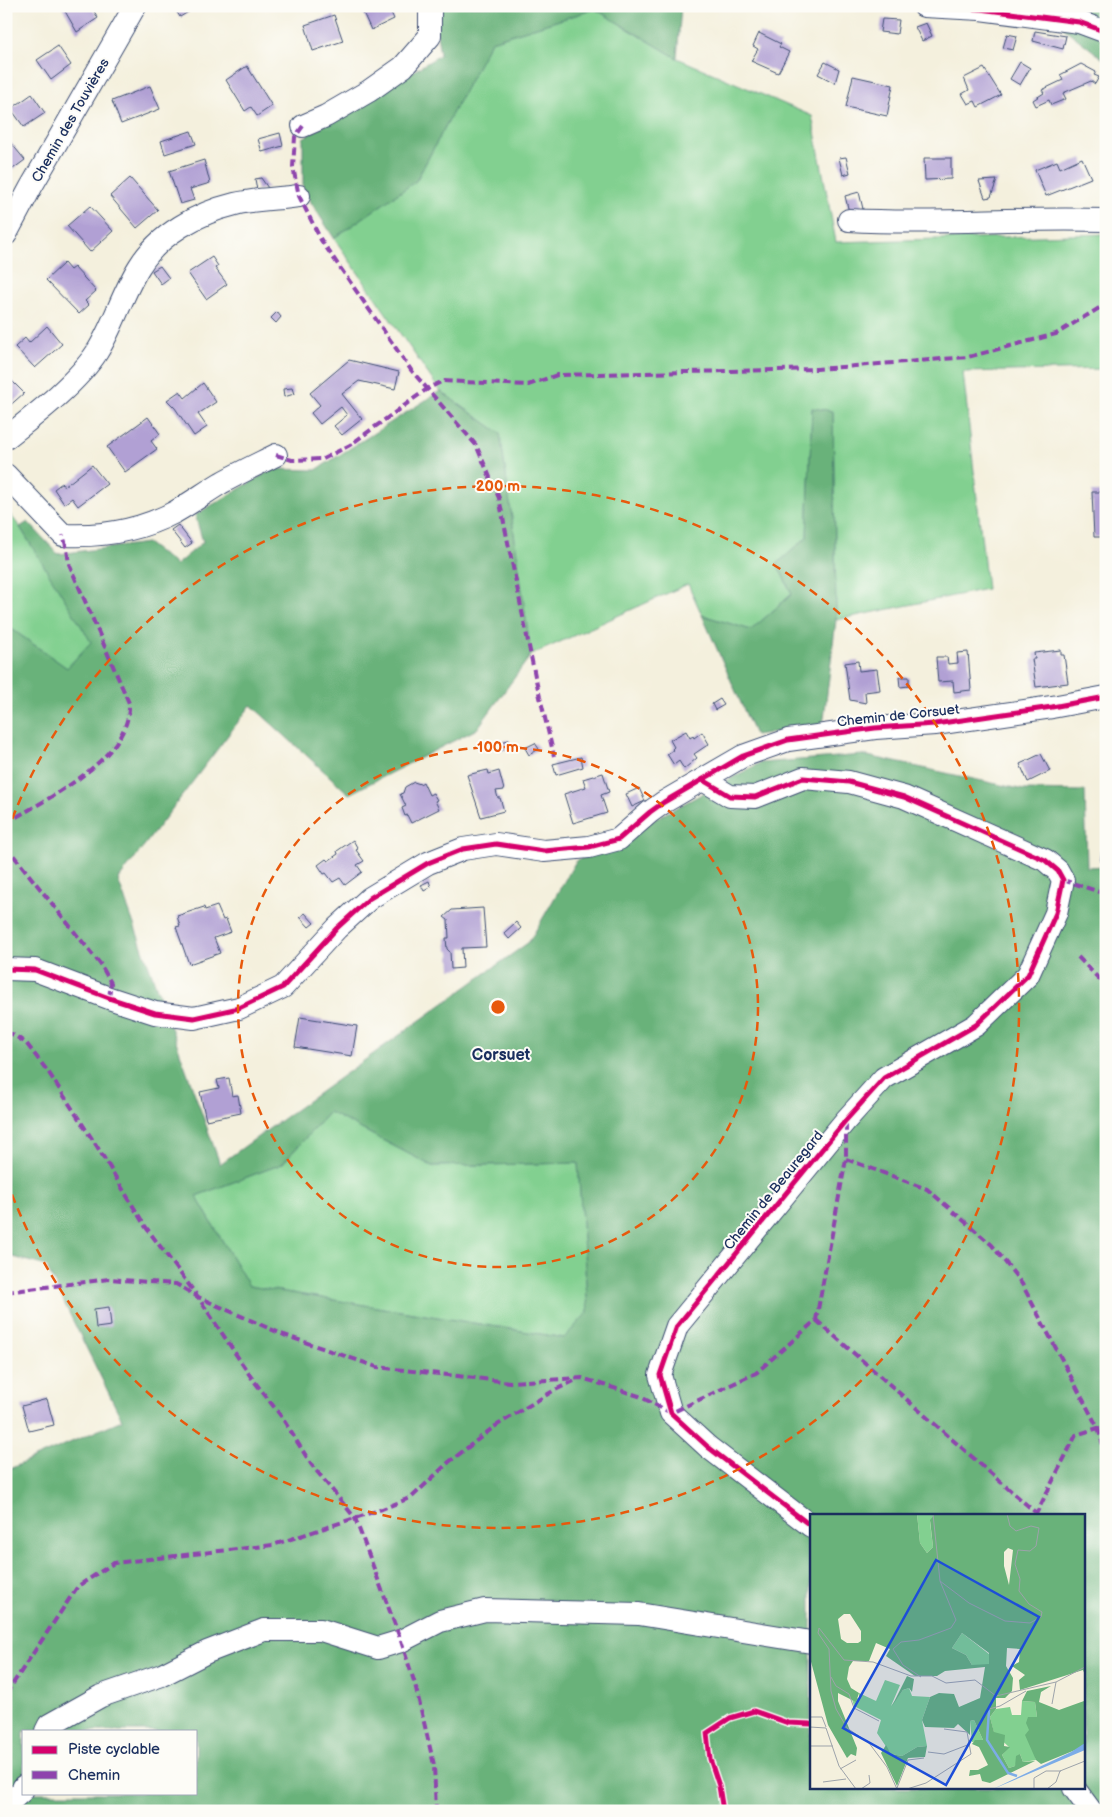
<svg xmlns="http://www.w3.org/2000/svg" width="1112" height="1817" font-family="'Balsamiq Sans',sans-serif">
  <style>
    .green { fill: #82d090; stroke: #4e8077 }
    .forest { fill: #69b27a; stroke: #42706c; fill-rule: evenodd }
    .building { fill: #b1a0d4 }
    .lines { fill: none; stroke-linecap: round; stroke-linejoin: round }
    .minor-casing { stroke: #3c4c71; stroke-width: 24 }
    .minor { stroke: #fff; stroke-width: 22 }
    .quiet { stroke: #8e44ad; stroke-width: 4; stroke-dasharray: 8 4; stroke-linecap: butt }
    .cycleway-casing { stroke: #fdfcf7; stroke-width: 8 }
    .cycleway { stroke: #d6006c; stroke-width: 5 }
    .ring { fill: none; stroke: #e8590c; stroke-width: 2.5; stroke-dasharray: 9 6 }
    .labels { text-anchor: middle; stroke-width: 4; stroke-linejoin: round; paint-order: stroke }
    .street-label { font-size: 14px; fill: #1b2f5e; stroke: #fdfcf7 }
    .quarter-label { font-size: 16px; font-weight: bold; fill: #1b2f5e; stroke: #fdfcf7 }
    .inset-river { fill: none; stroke: #7cace7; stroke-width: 2.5 }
    .inset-road { fill: none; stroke: #9da3aa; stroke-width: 1 }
    .view { fill: #1d4ed8; fill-opacity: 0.15; stroke: #1d4ed8; stroke-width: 2.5 }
    .inset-edge { fill: none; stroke: #1b2f5e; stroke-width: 2.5 }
    .centre { fill: #e8590c; stroke: #fdfcf7; stroke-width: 2.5 }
    .ring-label { font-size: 15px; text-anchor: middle; font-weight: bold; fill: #e8590c; stroke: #fdfcf7; stroke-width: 4; stroke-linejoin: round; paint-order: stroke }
  </style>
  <rect width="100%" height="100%" fill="#fdfcf7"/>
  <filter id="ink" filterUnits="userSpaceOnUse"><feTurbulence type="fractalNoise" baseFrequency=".02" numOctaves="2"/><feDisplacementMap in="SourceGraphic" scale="10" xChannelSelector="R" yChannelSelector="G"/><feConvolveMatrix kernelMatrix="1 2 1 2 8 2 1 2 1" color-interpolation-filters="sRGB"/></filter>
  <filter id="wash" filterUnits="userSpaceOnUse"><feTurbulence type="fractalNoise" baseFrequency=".0096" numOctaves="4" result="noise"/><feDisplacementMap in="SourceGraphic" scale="20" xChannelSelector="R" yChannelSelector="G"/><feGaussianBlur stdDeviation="1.12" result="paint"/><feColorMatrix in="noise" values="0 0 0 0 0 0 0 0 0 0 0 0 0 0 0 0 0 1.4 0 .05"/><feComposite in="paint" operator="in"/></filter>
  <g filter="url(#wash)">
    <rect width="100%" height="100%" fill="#f4f0dd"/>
    <g class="green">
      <polygon points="595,9 677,58 812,116 836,242 1106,234 1106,369 963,372 987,589 836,620 833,412 812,408 807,537 777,564 792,594 751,630 702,615 688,584 531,655 500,433 440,391 334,238 416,181 491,41"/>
      <polygon points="6,509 20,527 92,642 67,668 6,625"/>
      <polygon points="329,1112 432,1166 578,1163 588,1312 565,1338 249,1286 196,1196 282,1164"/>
    </g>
    <g class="forest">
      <polygon points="433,6 681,6 677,58 595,9 491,41 416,181 334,238 303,190 303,138 440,55"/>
      <polygon points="1035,6 1106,6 1106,61"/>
      <path d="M440,391L500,433L531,655L477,729L349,794L251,705L118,880L220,1164L529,942L576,861L760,763L863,755L1024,790L1085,791L1087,867L1106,866V1811H6V1469L7,1470L122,1420L46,1266L6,1255V625L67,668L91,642L20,527L28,522L58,554L147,543L176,565L203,542L195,515L273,469L316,470ZM329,1112L432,1166L578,1163L588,1312L564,1338L249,1286L196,1196L282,1164ZM811,1516H1083V1788H811ZM24,1731H196V1793H24Z"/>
      <polygon points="812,408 833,411 836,620 823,726 755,735 702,615 751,630 792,594 777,564 807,537"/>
    </g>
    <g id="blocks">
      <g class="building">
        <polygon points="62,6 91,6 98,18 77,32"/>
        <polygon points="173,6 198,6 180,17"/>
        <polygon points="360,6 388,6 394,19 371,30"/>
        <polygon points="334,15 343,41 313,51 305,25"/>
        <polygon points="882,19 899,20 897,34 880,32"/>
        <polygon points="926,23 932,36 922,41 915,27"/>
        <polygon points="1035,31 1066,36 1063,49 1033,41"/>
        <polygon points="759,33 781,44 779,47 789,52 778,73 751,61 758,49 753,46"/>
        <polygon points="1007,34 1017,36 1013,50 1003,48"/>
        <polygon points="58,46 71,65 51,80 37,60"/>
        <polygon points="825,62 839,69 835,83 818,74"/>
        <polygon points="1020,62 1030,68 1020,85 1010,79"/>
        <polygon points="1081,64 1096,72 1094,75 1099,77 1095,84 1091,81 1063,93 1066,99 1051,105 1049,100 1036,106 1033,100 1044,93 1042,90 1063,80 1060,75"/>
        <polygon points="247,66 272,106 257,116 251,107 245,111 226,80"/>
        <polygon points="984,68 1001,95 978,107 975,101 968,104 962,94 969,90 964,78"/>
        <polygon points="853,76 893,85 887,116 846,107"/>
        <polygon points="150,86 160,109 121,124 112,101"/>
        <polygon points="32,94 45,113 24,127 11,109"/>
        <polygon points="191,131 196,144 165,154 161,141"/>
        <polygon points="280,133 283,146 262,152 258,139"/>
        <polygon points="6,137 25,160 6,174"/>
        <polygon points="846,157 850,173 843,175 839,158"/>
        <polygon points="924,158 951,158 951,179 925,180"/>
        <polygon points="1082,158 1091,178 1046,196 1035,170 1057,161 1060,168"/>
        <polygon points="204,160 210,183 190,189 194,200 180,204 169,171"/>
        <polygon points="130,178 158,210 137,228 110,196"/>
        <polygon points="261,178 268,188 257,190 255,179"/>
        <polygon points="997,180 991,197 985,198 979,181"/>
        <polygon points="859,192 863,209 849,212 845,196"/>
        <polygon points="90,206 113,231 90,252 67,226"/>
        <polygon points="212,257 218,266 215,268 227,284 206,299 188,273"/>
        <polygon points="64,263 70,270 74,267 96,291 85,301 89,305 79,314 46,280"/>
        <polygon points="160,266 169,278 161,284 152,271"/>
        <polygon points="277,312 281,317 276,323 271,318"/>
        <polygon points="47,326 62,344 35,368 15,347 25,338 29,343"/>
        <polygon points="349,360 399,372 395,389 359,381 342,394 362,419 342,435 334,426 347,415 341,407 320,424 311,413 320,405 310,393"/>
        <polygon points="6,375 24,393 6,409"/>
        <polygon points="203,383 216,402 198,414 207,427 194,436 175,408 167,400 180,391 185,398"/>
        <polygon points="292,388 294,394 284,397 283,389"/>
        <polygon points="148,417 160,434 151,441 157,449 125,472 107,447"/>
        <polygon points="92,465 107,484 78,506 72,498 64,504 54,489 62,483 64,487"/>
        <polygon points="1092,492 1106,492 1106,537 1094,537"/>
        <polygon points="178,525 192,543 185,548 171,530"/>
        <polygon points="1061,650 1061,655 1064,655 1068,683 1036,687 1032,659 1035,659 1034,653"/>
        <polygon points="968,652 971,690 954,692 953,681 938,682 936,657 947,657 948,664 958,663 957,653"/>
        <polygon points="858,661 859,671 877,669 880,690 865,692 866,703 850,700 845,663"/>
        <polygon points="899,677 909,677 909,686 900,687"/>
        <polygon points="720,699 724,705 715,710 712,704"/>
        <polygon points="686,731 690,738 693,736 694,738 702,732 709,744 694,754 697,758 684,769 679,761 674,765 667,754 673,750 672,749 674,747 670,740"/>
        <polygon points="509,740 511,748 498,751 496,743"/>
        <polygon points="535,743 539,749 529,755 525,748"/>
        <polygon points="1041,754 1050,771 1028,782 1020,764"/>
        <polygon points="581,757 583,767 556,775 553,764"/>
        <polygon points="488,770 489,774 499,771 504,790 496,791 498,798 500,798 504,811 481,817 467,775"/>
        <polygon points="603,773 609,792 601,795 607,813 573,823 564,794 586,787 583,779"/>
        <polygon points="414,782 420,784 423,782 429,795 433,793 437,800 435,801 439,809 411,823 407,815 405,816 402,808 406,806 400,794 403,793 405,787"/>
        <polygon points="639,788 645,801 632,807 626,794"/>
        <polygon points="353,840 358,849 356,850 364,861 357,865 362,872 345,885 340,878 333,882 326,873 324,874 318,865 326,859 328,861 338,854 337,851"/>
        <polygon points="1102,847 1106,847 1106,863 1100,862"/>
        <polygon points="429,881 431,887 424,891 421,885"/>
        <polygon points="217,906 223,920 226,919 231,932 214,938 220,953 189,964 176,927 180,926 177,916 204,907 205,910"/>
        <polygon points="483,908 486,947 462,948 463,968 451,969 450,952 447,949 446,938 449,938 448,920 444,917 452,910"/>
        <polygon points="305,913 314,923 309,927 300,917"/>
        <polygon points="516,922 521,928 509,939 504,933"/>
        <polygon points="300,1017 357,1026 352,1056 295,1047"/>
        <polygon points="229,1078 232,1096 238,1095 241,1113 206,1120 200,1092 219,1088 217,1080"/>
        <polygon points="109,1307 111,1326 96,1328 94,1309"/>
        <polygon points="47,1399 54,1425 29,1431 22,1406"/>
      </g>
    </g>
  </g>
  <g filter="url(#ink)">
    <use href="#blocks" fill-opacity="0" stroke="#3c4c71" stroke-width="1"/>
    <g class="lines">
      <defs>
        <g id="minor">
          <polyline points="924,6 980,9 1079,22 1106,32"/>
          <polyline points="303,126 326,116 369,91 403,67 430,36 430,6"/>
          <path d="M849,220C935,225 1020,217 1106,220"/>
          <polyline points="6,234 31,187 135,6"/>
          <path d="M6,438C35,415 77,383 97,352C114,325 122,294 139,267C159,234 198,213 235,204C255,199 278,199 299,196"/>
          <path d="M6,475L63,535C102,537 141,530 175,512C191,503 206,492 221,483C239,473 258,464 276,455"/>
          <polyline points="703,780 730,796 755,797 803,778 849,782 904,797 1045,860 1058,871 1063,880 1056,913 1028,975 976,1025 884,1078 846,1120 677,1326 660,1375 671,1413 708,1447 811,1526"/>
          <polyline points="6,969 35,970 109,998 155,1013 194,1018 239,1008 283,987 337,928 370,898 428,863 463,849 496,844 544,851 589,847 619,839 650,812 664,802 743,756 788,740 875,728 935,724 1052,707 1106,697"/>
          <polyline points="46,1731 49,1725 101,1696 162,1675 207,1652 264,1630 321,1630 378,1648 401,1641 440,1621 485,1610 639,1614 811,1642"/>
          <polyline points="1074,1788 1091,1811"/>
          <polyline points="6,1805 22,1791 24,1786"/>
        </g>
      </defs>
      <use href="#minor" class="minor-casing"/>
      <use href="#minor" class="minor"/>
      <g class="quiet">
        <polyline points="303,126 295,137 293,167 299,196 321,240 411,370 476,445 499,498 535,676 554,756"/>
        <polyline points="276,455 292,460 323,459 350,445 427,389 443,381 528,385 557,375 817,369 968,357 1056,334 1106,304"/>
        <path d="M6,823C47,799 132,758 129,703L69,564L67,549L63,535"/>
        <polyline points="6,846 101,965 111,983 109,998"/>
        <polyline points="1063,880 1106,894"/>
        <polyline points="1078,957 1106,986"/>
        <polyline points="6,1034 12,1034 26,1043 49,1073 98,1148 145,1226 198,1297 251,1377 281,1416 311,1464 355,1518 401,1641 415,1684 434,1765 436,1811"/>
        <polyline points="846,1159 927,1189 992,1245 1022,1284 1098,1428 1106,1455"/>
        <polyline points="6,1292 109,1279 176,1284 198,1297 284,1335 377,1367 510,1382 582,1378 639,1396 671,1413 756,1373 816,1320 846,1159 846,1120"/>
        <polyline points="816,1320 1035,1512"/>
        <polyline points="1035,1516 1076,1435 1098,1428 1106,1429"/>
        <polyline points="6,1694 78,1586 114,1563 273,1545 382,1509 412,1497 449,1462 494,1427 553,1391 576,1380"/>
      </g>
      <defs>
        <g id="cycleway">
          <polyline points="924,6 980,9 1079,22 1106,32"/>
          <polyline points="703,780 730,796 755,797 803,778 849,782 904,797 1045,860 1058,871 1063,880 1056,913 1028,975 976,1025 884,1078 846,1120 677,1326 660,1375 671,1413 708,1447 811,1526"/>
          <polyline points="6,969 35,970 109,998 155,1013 194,1018 239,1008 283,987 337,928 370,898 428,863 463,849 496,844 544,851 589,847 619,839 650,812 664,802 743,756 788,740 875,728 935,724 1052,707 1106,697"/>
          <polyline points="723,1811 719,1786 710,1759 707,1733 730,1718 754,1711 788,1723 811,1724"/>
        </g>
      </defs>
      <use href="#cycleway" class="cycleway-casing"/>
      <use href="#cycleway" class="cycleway"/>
    </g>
  </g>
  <g class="ring">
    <circle cx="498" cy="1007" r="260"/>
    <path d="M7 833A521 521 0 1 1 7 1181"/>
  </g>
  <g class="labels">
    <g class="street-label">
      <text transform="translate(70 120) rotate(-60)" y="5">Chemin des Touvières</text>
      <text transform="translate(898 715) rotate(-6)" y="5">Chemin de Corsuet</text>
      <text transform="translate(773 1190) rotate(-51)" y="5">Chemin de Beauregard</text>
    </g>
    <g class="quarter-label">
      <text x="501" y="1060">Corsuet</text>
    </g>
  </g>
  <g transform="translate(810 1514)">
    <rect width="275" height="275" fill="#f4f0dd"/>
    <path d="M107,0H125L120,8L123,33L117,39L110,29ZM152,119L179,140V151H162L156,141L142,134ZM75,166L90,171L81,192L93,176L99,174L102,182L120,183L112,206L117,232L107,233L92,242L81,240L67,219L71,206L44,192L42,185L49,184V179L66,187ZM212,187L225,188L227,203L219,216L226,246L213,248L210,240L205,252L199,254L192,241L199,233L184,219L180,203L186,195L200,193L202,201H211ZM164,206L173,226L169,227L162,228L160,207Z" fill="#82d090"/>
    <path d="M0,0H107L110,29L117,39L123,33L120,6L125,0H275V161L273,156L210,176L209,166L215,161L202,152L209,148L210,135L197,134L196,152L203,164L202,177L195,184H186V195L180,203L184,218L195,221L194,232L200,233L192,241L199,254L205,252L206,242L210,240L213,248L225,247L180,269L172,267L170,260L159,262L160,256H168L178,251L169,233L162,230L165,226H173L164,206L160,207V221L148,210L144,214L115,213L112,206L120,183L129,179L144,180L149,193L170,184L175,153L135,157L127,162H105L76,142L80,135L66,129L59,147H43L39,153L37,165L41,174L49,179L46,188L28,179V187L47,234L46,242L41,240L37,244L18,211L0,144ZM198,34L203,36L199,71L194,52V38ZM34,100H40L51,117V127L48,129H37L31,125L28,105ZM152,119L179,139V150L162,151L156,141L142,134ZM97,162L104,165L102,178L99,174L93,176L82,192ZM241,172L231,178L229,188L249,196L274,187L275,176V232L231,250L226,246L215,221L219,216L216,209L218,203H227L225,188L212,187L217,177ZM76,231L81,240L92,242L107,233L117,232L115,243L98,244L87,272L71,239Z" fill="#69b27a" fill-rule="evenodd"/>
    <path d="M275,229V236L183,275L261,238Z" fill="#7cace7"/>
    <path class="inset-river" d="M179,196L177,226L198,259L207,262"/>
    <path class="inset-road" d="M130,67L159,89L195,107L220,109L231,103L232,98L219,90L209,77L210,65L205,50L208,36L220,37L226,32L229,14L221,12L206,17L200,12L197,0M21,163L26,172L39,180L44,194L69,207M111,163L93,151L83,135L91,128L109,126L141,114L146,106L130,67L123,0M242,190L246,168M179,195L190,192L216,177M0,203H12L16,213M0,213L16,214L29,252L46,275M0,232H23M118,238L134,240L160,230M30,255L46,246M13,268L36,265M87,274L98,246L114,244M51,275L60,269L59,261M87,275L77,253L59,229L37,214L26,195L21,177L19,135L8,119L9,114L34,146L63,148L101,162H122L136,169L165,166L186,182L246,168L275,153M97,275L116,269L161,240L157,218L134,215M224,275V264L236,257H251M237,275L246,268L250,257L275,247"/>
    <path class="view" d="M126,46L229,103L136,271L33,214Z"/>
    <rect width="275" height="275" class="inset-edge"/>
  </g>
  <circle cx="498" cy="1007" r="8" class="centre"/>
  <g class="ring-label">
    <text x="498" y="491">200 m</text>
    <text x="498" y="752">100 m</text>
  </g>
  <rect width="1112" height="1817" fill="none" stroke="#fdfcf7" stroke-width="25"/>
  <rect x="22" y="1730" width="175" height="65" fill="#fdfcf7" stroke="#a3aaba"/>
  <rect x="32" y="1746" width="25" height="8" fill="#d6006c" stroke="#a3aaba"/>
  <text x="68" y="1754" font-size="15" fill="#1b2f5e">Piste cyclable</text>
  <rect x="32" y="1771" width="25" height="8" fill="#8e44ad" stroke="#a3aaba"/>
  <text x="68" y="1780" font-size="15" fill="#1b2f5e">Chemin</text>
</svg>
